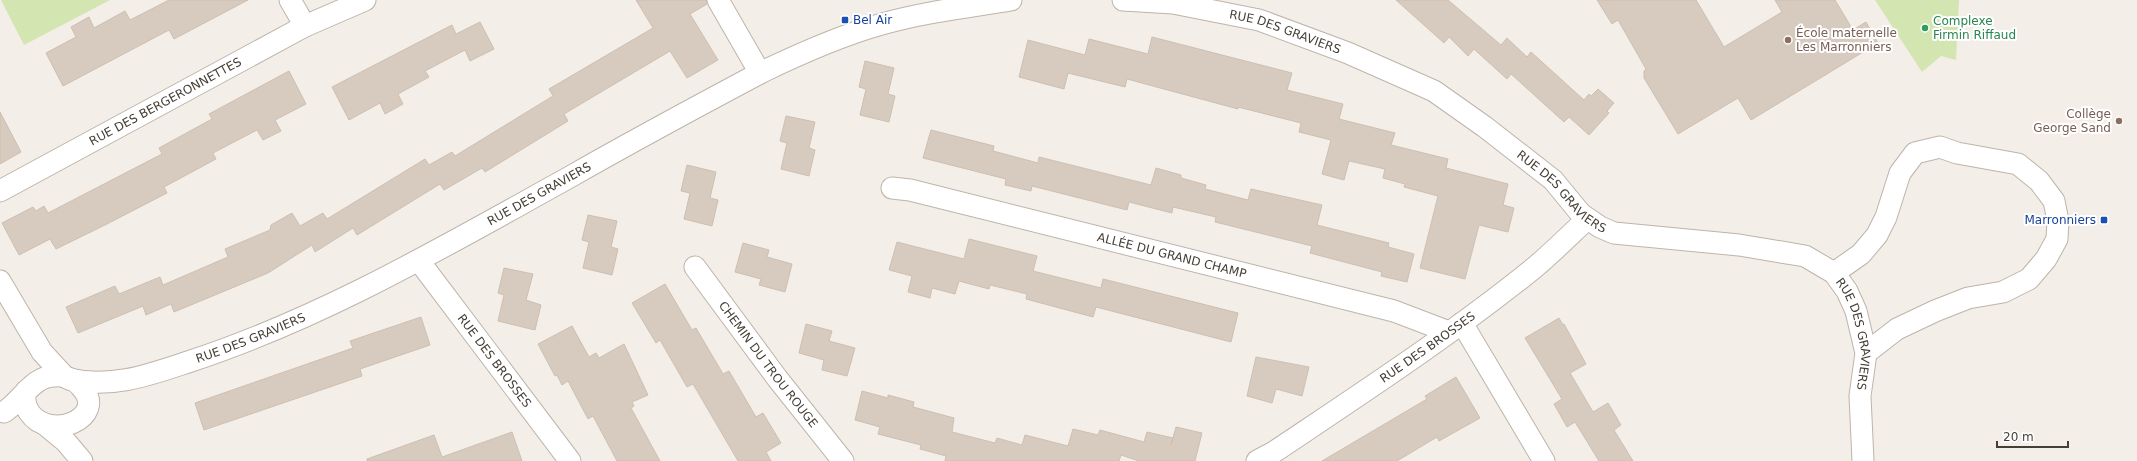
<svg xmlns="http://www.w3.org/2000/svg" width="2137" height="461" font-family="'DejaVu Sans',sans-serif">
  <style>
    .green { fill: #d3e5b1 }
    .building { fill: #d7cbc0; stroke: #cebfb0 }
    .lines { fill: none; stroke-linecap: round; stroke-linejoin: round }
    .street-casing { stroke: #beb4aa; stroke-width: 23 }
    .street { stroke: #fff; stroke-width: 21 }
    .transit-dot { fill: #1a4fb4; stroke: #fff; stroke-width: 1.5 }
    .leisure-dot { fill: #2e9e5b; stroke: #fff; stroke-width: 1.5 }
    .education-dot { fill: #8d6e63; stroke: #fff; stroke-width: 1.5 }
    .labels { text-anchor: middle; stroke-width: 4; stroke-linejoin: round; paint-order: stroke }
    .transit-label { font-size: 12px; fill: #164399; stroke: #fff; text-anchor: start }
    .leisure-label { font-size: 12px; fill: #27864d; stroke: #fff; text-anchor: start }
    .street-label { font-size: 12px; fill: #453e36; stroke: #fff }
    .education-label { font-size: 12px; fill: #785e54; stroke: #fff; text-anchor: start }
  </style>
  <rect width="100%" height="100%" fill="#f3eee7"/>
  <g class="green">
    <polygon points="1,0 110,0 24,45"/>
    <polygon points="1875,0 1959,0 1956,60 1941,56 1922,72"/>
  </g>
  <g class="building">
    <polygon points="169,0 248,0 174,39 169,30 63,86 46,53 76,37 71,27 89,17 94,28 125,11 130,20"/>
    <polygon points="636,0 706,0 707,4 690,14 718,60 687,78 670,51 564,114 568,121 485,172 482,168 444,190 440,184 357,235 353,228 315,252 312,245 268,273 174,312 171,304 146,315 143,306 78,333 66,307 115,286 119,294 160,277 163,285 228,257 225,249 270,230 271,225 292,213 300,226 323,213 327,219 425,159 429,165 452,152 455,156 553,96 549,89 653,28"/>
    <polygon points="1396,0 1448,0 1501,45 1507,38 1527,57 1531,52 1584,100 1589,94 1591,96 1598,89 1614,103 1607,111 1609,113 1589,135 1569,117 1564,122 1511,74 1507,79 1474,49 1468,56 1449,37 1444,43"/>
    <polygon points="1597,0 1696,0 1724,47 1782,12 1775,0 1835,0 1853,30 1866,22 1878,43 1751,120 1738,98 1678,134 1644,78 1644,71 1646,69 1618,20 1612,24"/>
    <polygon points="480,22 494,49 470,61 465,50 425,71 429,77 398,94 403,104 385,114 380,103 349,120 332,87 452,25 456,34"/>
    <polygon points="1152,37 1292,73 1287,90 1343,104 1339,119 1395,133 1391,145 1448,159 1446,168 1508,184 1503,205 1514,208 1508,232 1479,225 1465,279 1420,268 1438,196 1404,187 1405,184 1383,178 1385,169 1349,161 1344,180 1322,174 1331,140 1299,132 1301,123 1238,107 1238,109 1127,79 1125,87 1068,73 1064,89 1019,77 1028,40 1085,55 1089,39 1148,54"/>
    <polygon points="865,61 894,68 888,94 895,96 889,122 860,115 866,89 859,87"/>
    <polygon points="289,71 306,104 275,120 281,131 263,140 257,130 213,153 216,159 164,187 167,193 105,225 56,249 50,239 19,255 2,223 33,207 36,211 44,206 48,213 162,154 159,148 212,119 209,114"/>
    <polygon points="0,112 21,152 0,164"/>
    <polygon points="786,116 815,122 809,148 815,150 809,176 781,169 787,143 780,141"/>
    <polygon points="931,130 994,146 993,151 1038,163 1039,157 1151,185 1156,168 1181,175 1181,178 1206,185 1205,189 1248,200 1251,189 1322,205 1317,225 1389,243 1388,247 1414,254 1407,282 1381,276 1382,272 1310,253 1312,246 1215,222 1216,217 1173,207 1172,213 1129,202 1127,210 1032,186 1031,191 1005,185 1006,179 923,158"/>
    <polygon points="687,165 716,172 710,198 718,200 712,226 684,219 690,193 681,191"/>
    <polygon points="588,215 617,221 611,247 618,249 612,275 583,268 589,242 582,240"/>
    <polygon points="969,239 1037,256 1033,271 1101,288 1103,279 1238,313 1231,342 1096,307 1093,317 1026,299 1027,294 990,285 989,289 959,281 955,294 932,288 930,298 908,292 912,276 889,270 897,242 964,259"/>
    <polygon points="743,243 769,250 767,257 792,264 785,292 759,285 761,279 735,272"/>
    <polygon points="504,268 533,274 526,300 541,305 535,330 498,321 504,295 498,293"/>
    <polygon points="665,284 692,330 696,328 723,374 729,371 756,417 763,413 781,443 766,452 771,461 738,461 693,384 687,387 660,340 656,343 632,303"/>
    <polygon points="421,317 430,345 360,369 362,376 204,430 195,403 353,348 350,341"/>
    <polygon points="1559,318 1563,325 1564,324 1586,364 1570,373 1593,412 1608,403 1621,425 1614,430 1633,461 1599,461 1575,422 1567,427 1554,404 1562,399 1525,338"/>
    <polygon points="806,324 832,331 829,341 855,348 847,376 822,370 824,360 799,353"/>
    <polygon points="572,326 589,357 596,353 599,358 624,344 648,395 632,402 634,406 631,408 660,461 617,461 593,416 588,419 568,381 562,385 557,375 555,376 538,344"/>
    <polygon points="1256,357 1309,367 1302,396 1276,389 1272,403 1247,396"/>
    <polygon points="1456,377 1480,418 1439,441 1437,437 1397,461 1322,461 1427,399 1425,396"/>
    <polygon points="862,391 888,398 888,395 914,402 913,407 954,418 952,432 995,443 997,438 1022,445 1025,435 1068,446 1073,429 1098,435 1100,430 1144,442 1147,432 1173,438 1171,445 1176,427 1202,433 1195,461 1139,461 1121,455 1119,461 945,461 946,456 920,449 921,445 878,434 880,427 855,420"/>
    <polygon points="512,432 522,461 367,461 367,459 434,435 442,457"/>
  </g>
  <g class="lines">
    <defs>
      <g id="street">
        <polyline points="718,0 760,73"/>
        <path id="s1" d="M1123,0L1173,3L1259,20L1348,53L1434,91L1485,127L1553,180L1581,214L1600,227L1614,233L1739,245L1805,256L1834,273L1847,291L1856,311L1866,353L1860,396L1863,461"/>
        <polyline points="305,26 365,0"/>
        <path id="s2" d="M892,188L910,190L1394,311L1449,332"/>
        <path id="s3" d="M0,191L305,26L290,0"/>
        <path id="s4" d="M419,261L570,461"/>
        <path id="s5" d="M695,267L777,378L843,461"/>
        <polyline points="1834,273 1861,254 1877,235 1886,217 1900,173 1915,153 1940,147 1957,153 2018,164 2039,181 2054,201 2058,221 2057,239 2046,259 2029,279 2003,292 1968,298 1935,311 1897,329 1866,353"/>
        <polyline points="0,281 42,352 65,377"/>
        <polyline points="1462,323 1544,461"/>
        <path id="s6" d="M69,379C111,389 149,375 188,362C323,318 445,246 568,178C631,142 696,107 760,73C799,54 839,36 882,24C924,12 968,7 1011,0"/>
        <path d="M4,412C22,401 32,376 55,376C65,375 76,380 82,388C108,417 50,443 29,412C25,406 24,398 26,391"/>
        <polyline points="43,423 66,442 82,461"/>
        <path id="s7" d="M1257,461L1274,452C1362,393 1451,335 1534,268C1552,253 1570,235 1587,219"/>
      </g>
    </defs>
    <use href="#street" class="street-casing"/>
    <use href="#street" class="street"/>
  </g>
  <g class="transit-dot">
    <rect x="841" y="16" width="8" height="8" rx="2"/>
    <rect x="2100" y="216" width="8" height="8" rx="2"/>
  </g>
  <circle class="leisure-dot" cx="1925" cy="28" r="4"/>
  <g class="education-dot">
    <circle cx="1788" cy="40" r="4"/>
    <circle cx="2119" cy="121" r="4"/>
  </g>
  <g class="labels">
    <g class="transit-label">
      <text x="853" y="24">Bel Air</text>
      <text x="2096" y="224" text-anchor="end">Marronniers</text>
    </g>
    <g class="leisure-label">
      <text x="1933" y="25">Complexe<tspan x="1933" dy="14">Firmin Riffaud</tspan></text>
    </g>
    <g class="street-label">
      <text dy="4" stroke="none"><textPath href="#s1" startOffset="166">RUE DES GRAVIERS</textPath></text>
      <text dy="4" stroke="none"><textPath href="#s3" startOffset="188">RUE DES BERGERONNETTES</textPath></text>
      <text dy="4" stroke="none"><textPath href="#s1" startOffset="490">RUE DES GRAVIERS</textPath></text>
      <text dy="4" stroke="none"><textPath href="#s6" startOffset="512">RUE DES GRAVIERS</textPath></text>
      <text dy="4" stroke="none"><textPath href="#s2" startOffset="288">ALLÉE DU GRAND CHAMP</textPath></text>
      <text dy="4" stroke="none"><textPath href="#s1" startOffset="850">RUE DES GRAVIERS</textPath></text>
      <text dy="4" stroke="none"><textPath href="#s6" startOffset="189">RUE DES GRAVIERS</textPath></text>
      <text dy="4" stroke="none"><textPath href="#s7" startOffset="205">RUE DES BROSSES</textPath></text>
      <text dy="4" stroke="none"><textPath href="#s4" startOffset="125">RUE DES BROSSES</textPath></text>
      <text dy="4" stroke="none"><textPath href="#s5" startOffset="122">CHEMIN DU TROU ROUGE</textPath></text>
    </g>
    <g class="education-label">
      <text x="1796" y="37">École maternelle<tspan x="1796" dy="14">Les Marronniers</tspan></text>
      <text x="2111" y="118" text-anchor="end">Collège<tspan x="2111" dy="14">George Sand</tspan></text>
    </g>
  </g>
  <path d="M1997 441v6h71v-6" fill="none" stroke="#453e36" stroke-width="2"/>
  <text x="2003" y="441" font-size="12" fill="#453e36" stroke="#ffffff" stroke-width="3" paint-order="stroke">20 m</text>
</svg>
